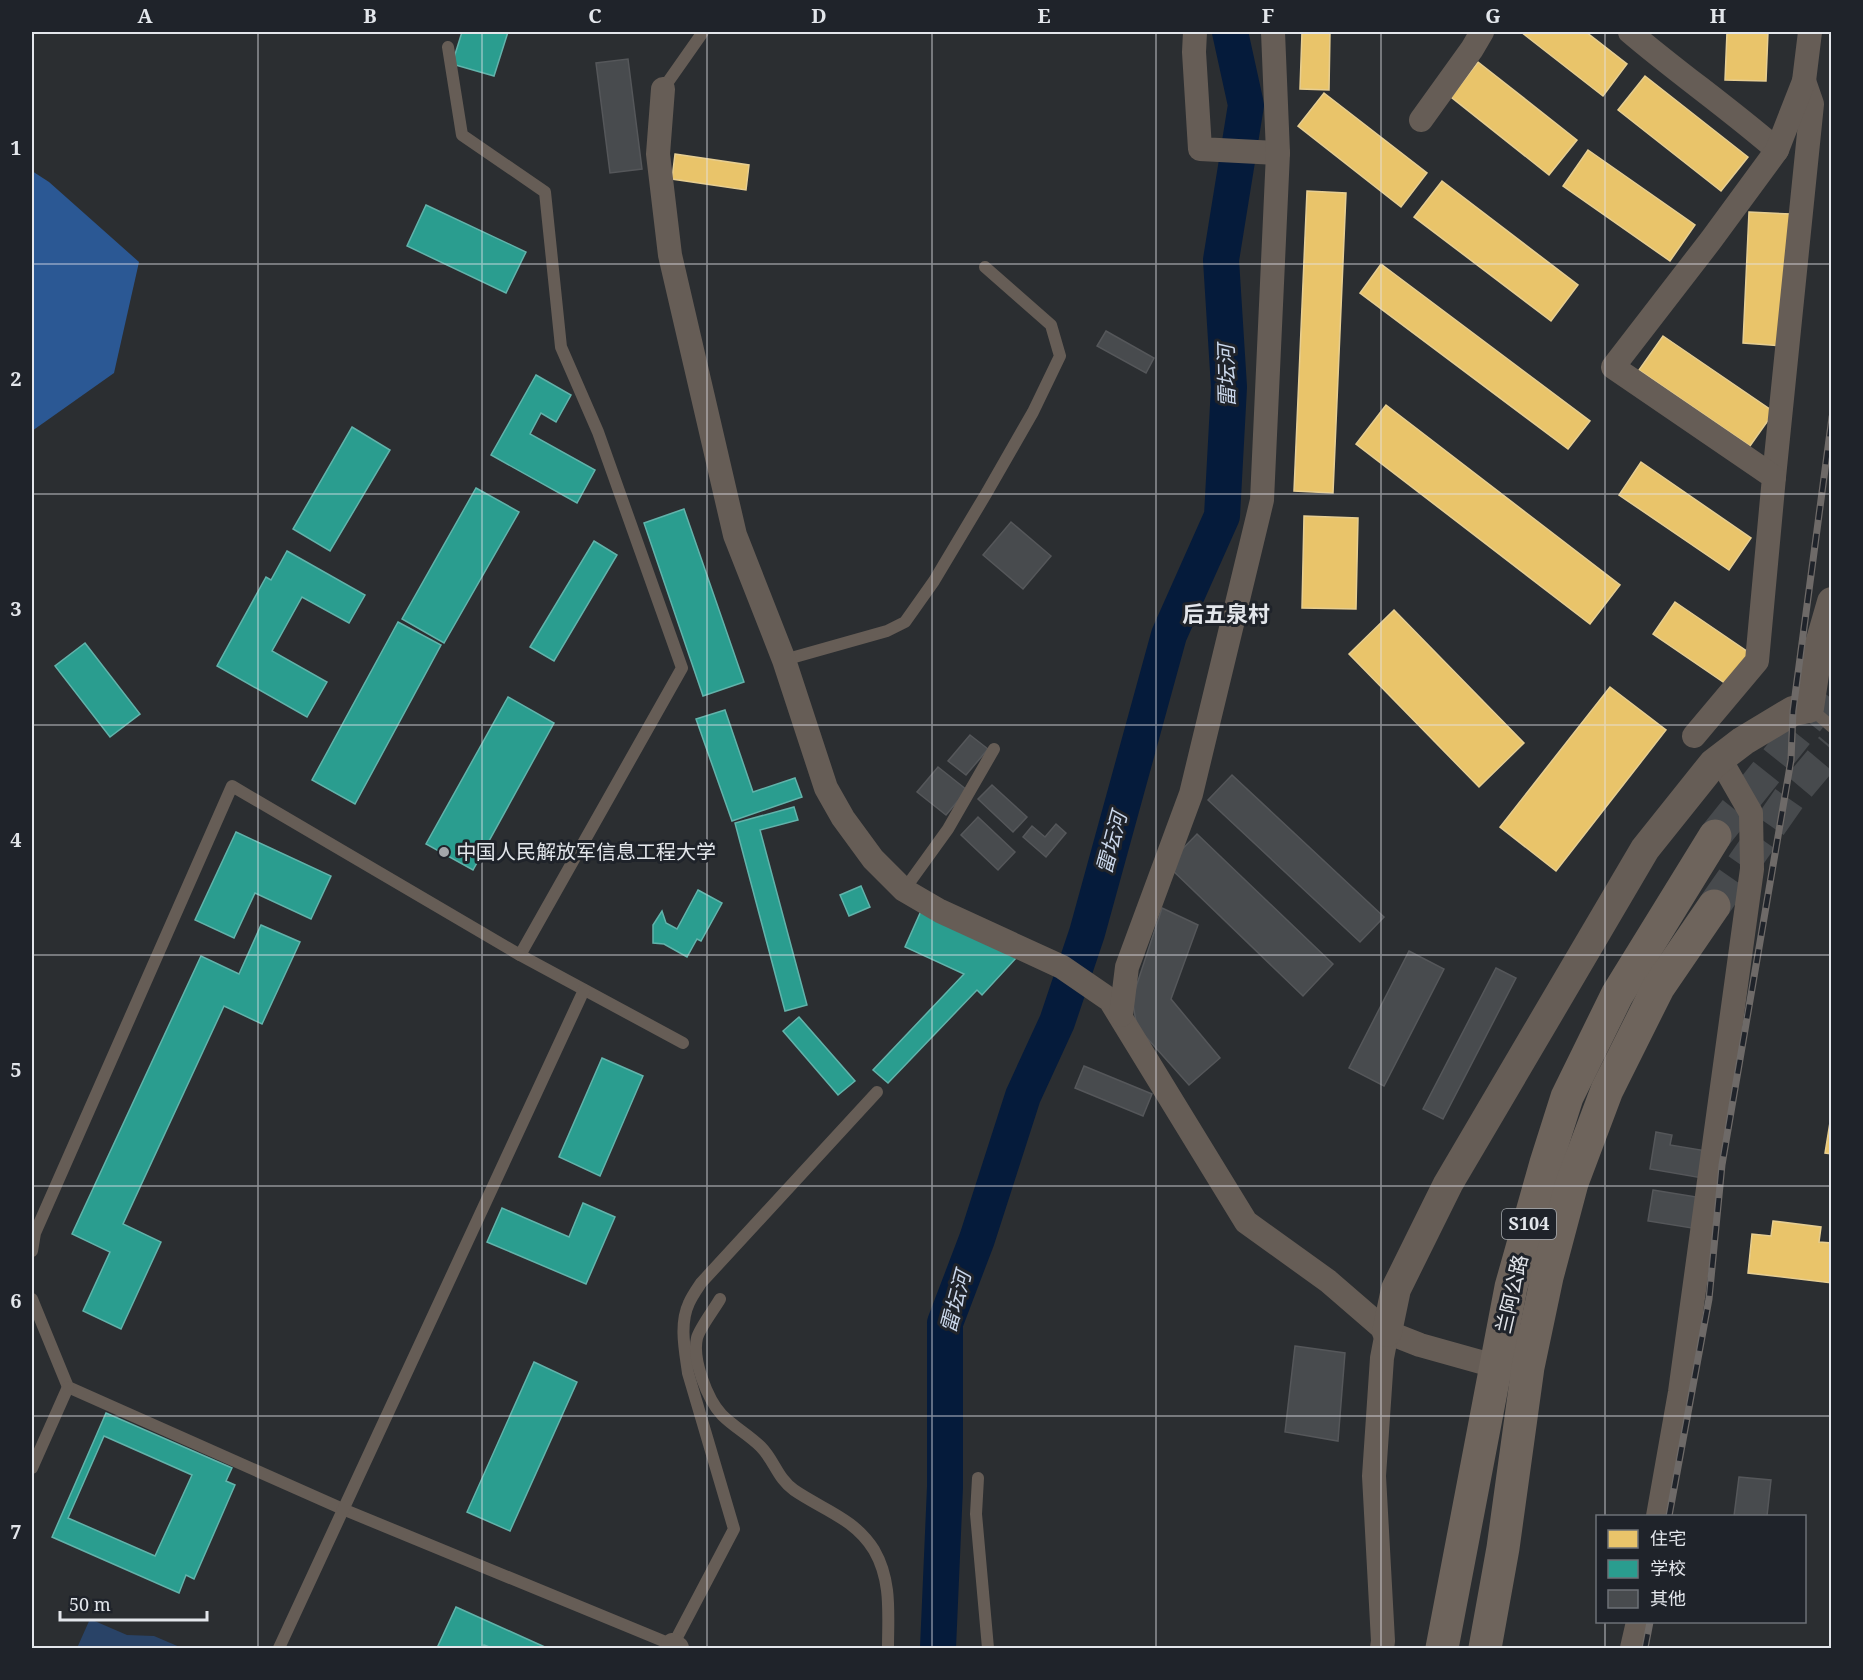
<svg xmlns="http://www.w3.org/2000/svg" width="1863" height="1680" font-family="'Noto Serif','Noto Sans SC',serif">
  <style>
    .green { fill: #294367 }
    .forest { fill: #2b5894 }
    .homes { fill: #e9c46a; stroke: #e7ce91; stroke-width: 1.5 }
    .schools { fill: #2a9d8f; stroke: #62b3ab; stroke-width: 1.5; fill-rule: evenodd }
    .lines { fill: none; stroke-linecap: round; stroke-linejoin: round }
    .river { stroke: #051b3b; stroke-width: 36 }
    .building { fill: #484b4e; stroke: #55575a; stroke-width: 1.5 }
    .trunk-tunnel { stroke: #474a4d; stroke-width: 33; stroke-dasharray: 33 16; stroke-linecap: butt }
    .service { stroke: #665d56; stroke-width: 12 }
    .minor { stroke: #665d56; stroke-width: 24 }
    .tertiary { stroke: #665d56; stroke-width: 30 }
    .trunk { stroke: #6e645c; stroke-width: 33 }
    .rail-casing { stroke: #6e6a68; stroke-width: 7 }
    .rail { stroke: #1f232a; stroke-width: 4.5; stroke-dasharray: 14; stroke-linecap: butt }
    .grid { fill: none; stroke: #e3e6eb; stroke-width: 1.5; stroke-opacity: 0.55 }
    .poi-dot { fill: #a3a6aa; stroke: #1f232a; stroke-width: 2 }
    .labels { text-anchor: middle; stroke-width: 6; stroke-linejoin: round; paint-order: stroke }
    .shield { fill: #1f232a; stroke: #a8acb1; stroke-width: 1.5 }
    .shield-label { font-size: 18px; font-weight: bold; fill: #e3e6eb }
    .poi-label { font-size: 20px; fill: #e3e6eb; stroke: #1f232a; text-anchor: start }
    .street-label { font-size: 20px; fill: #e3e6eb; stroke: #1f232a }
    .water-label { font-size: 21px; font-style: italic; fill: #cad7eb; stroke: #1f232a }
    .quarter-label { font-size: 22px; font-weight: bold; fill: #e3e6eb; stroke: #1f232a }
    .neatline { fill: none; stroke: #e3e6eb; stroke-width: 2 }
    .grid-label { font-size: 20px; text-anchor: middle; font-weight: bold; fill: #e3e6eb }
  </style>
  <rect width="100%" height="100%" fill="#2b2e31"/>
  <polygon class="green" points="90,1619 127,1635 154,1636 182,1648 77,1648"/>
  <polygon class="forest" points="32,171 49,182 139,262 114,373 32,431"/>
  <g class="homes">
    <polygon points="1302,32 1330,32 1329,90 1300,89"/>
    <polygon points="1521,32 1586,32 1627,64 1603,96"/>
    <polygon points="1727,32 1768,32 1766,81 1725,80"/>
    <polygon points="1478,62 1577,140 1549,175 1451,97"/>
    <polygon points="1645,76 1748,157 1721,191 1618,110"/>
    <polygon points="1324,93 1427,173 1401,207 1298,126"/>
    <polygon points="1588,150 1695,225 1670,261 1563,186"/>
    <polygon points="675,154 749,165 746,190 672,179"/>
    <polygon points="1442,181 1578,285 1551,321 1414,217"/>
    <polygon points="1307,191 1346,193 1333,493 1294,491"/>
    <polygon points="1749,212 1791,214 1785,346 1743,343"/>
    <polygon points="1381,264 1590,421 1568,449 1360,293"/>
    <polygon points="1663,336 1774,412 1750,446 1639,370"/>
    <polygon points="1386,405 1620,585 1590,624 1356,444"/>
    <polygon points="1641,462 1751,538 1729,570 1619,495"/>
    <polygon points="1304,516 1358,518 1356,609 1302,608"/>
    <polygon points="1675,602 1751,654 1729,686 1653,634"/>
    <polygon points="1394,610 1524,743 1479,787 1349,654"/>
    <polygon points="1610,687 1666,730 1556,871 1500,827"/>
    <polygon points="1832,1110 1832,1154 1825,1153"/>
    <polygon points="1773,1221 1821,1227 1819,1242 1832,1243 1832,1283 1748,1273 1752,1234 1771,1236"/>
  </g>
  <g class="schools">
    <polygon points="462,32 508,32 494,76 452,64"/>
    <polygon points="426,205 526,252 506,293 407,246"/>
    <polygon points="536,375 571,395 556,422 541,413 530,434 595,470 577,503 491,455"/>
    <polygon points="352,427 390,450 330,551 293,529"/>
    <polygon points="476,488 519,512 444,643 402,619"/>
    <polygon points="684,509 744,682 703,696 644,523"/>
    <polygon points="594,541 617,555 554,661 530,647"/>
    <polygon points="287,551 365,595 349,623 302,597 272,651 327,682 307,717 217,666 266,577 271,580"/>
    <polygon points="398,622 441,645 355,804 312,780"/>
    <polygon points="85,643 140,714 110,737 55,666"/>
    <polygon points="508,697 554,723 473,870 426,844"/>
    <polygon points="725,710 753,792 795,778 802,797 732,821 696,719"/>
    <polygon points="794,807 798,820 760,830 807,1005 785,1011 735,823"/>
    <polygon points="236,832 331,876 311,919 255,893 234,938 195,920"/>
    <polygon points="861,886 870,907 849,916 840,895"/>
    <polygon points="698,890 722,903 701,941 697,939 687,957 664,944 653,943 653,925 662,911 666,923 677,929"/>
    <polygon points="921,911 1017,957 982,995 977,990 888,1083 873,1070 964,974 905,947"/>
    <polygon points="261,925 300,942 262,1024 224,1006 123,1224 161,1242 121,1329 83,1311 110,1252 72,1234 201,956 239,974"/>
    <polygon points="799,1017 855,1081 838,1095 783,1031"/>
    <polygon points="602,1058 643,1076 600,1176 559,1157"/>
    <polygon points="583,1203 615,1217 586,1284 487,1242 502,1208 569,1237"/>
    <polygon points="534,1362 577,1382 510,1531 467,1512"/>
    <path d="M106,1413L232,1468L226,1481L235,1485L194,1579L186,1575L179,1593L52,1537ZM104,1436L192,1475L155,1556L68,1518Z"/>
    <polygon points="456,1607 547,1648 492,1648 484,1645 483,1648 437,1648"/>
  </g>
  <g class="lines">
    <polyline class="river" points="938,1648 945,1487 945,1323 977,1239 1023,1096 1057,1022 1087,933 1169,635 1222,516 1229,387 1221,260 1246,105 1230,32"/>
  </g>
  <g class="building">
    <polygon points="628,59 642,169 610,173 596,63"/>
    <polygon points="1106,331 1154,358 1146,373 1097,346"/>
    <polygon points="1011,522 1051,556 1023,589 983,555"/>
    <polygon points="970,735 988,749 966,775 948,761"/>
    <polygon points="938,767 967,790 946,815 917,792"/>
    <polygon points="1232,775 1384,917 1360,942 1208,800"/>
    <polygon points="992,785 1027,817 1013,832 978,799"/>
    <polygon points="978,817 1015,852 998,870 961,835"/>
    <polygon points="1056,824 1066,833 1046,857 1023,837 1032,826 1045,837"/>
    <polygon points="1197,834 1333,964 1303,996 1167,865"/>
    <polygon points="1162,908 1198,925 1171,999 1220,1058 1189,1085 1137,1027 1132,999"/>
    <polygon points="1409,951 1444,969 1384,1086 1349,1068"/>
    <polygon points="1496,968 1516,978 1443,1119 1423,1109"/>
    <polygon points="1084,1066 1152,1094 1143,1116 1075,1088"/>
    <polygon points="1656,1132 1672,1135 1670,1145 1713,1152 1708,1179 1650,1169"/>
    <polygon points="1653,1190 1703,1198 1698,1229 1648,1221"/>
    <polygon points="1295,1346 1345,1353 1338,1441 1285,1432"/>
    <polygon points="1739,1477 1771,1480 1767,1516 1734,1516"/>
  </g>
  <g class="lines">
    <g class="trunk-tunnel">
      <polyline points="1715,836 1832,690"/>
      <polyline points="1714,906 1790,797 1832,747"/>
    </g>
    <g class="service">
      <polyline points="448,47 462,135 545,192 561,347 598,432 682,668 520,955"/>
      <polyline points="663,89 703,32"/>
      <polyline points="784,660 887,631 905,622 934,581 986,494 1033,412 1060,356 1051,325 985,267"/>
      <polyline points="1810,708 1832,727"/>
      <polyline points="904,890 948,829 994,749"/>
      <polyline points="32,1251 35,1233 232,786 520,955 683,1043"/>
      <path d="M32,1299L68,1387L345,1510L673,1645L734,1529L688,1373C685,1351 679,1324 689,1303C692,1296 697,1289 701,1283L877,1092"/>
      <path d="M720,1299C715,1308 699,1329 697,1338C692,1359 707,1399 722,1415C734,1427 749,1435 761,1447C774,1460 778,1479 794,1490C823,1510 854,1518 874,1550C892,1581 888,1614 888,1648"/>
      <polyline points="32,1468 68,1387"/>
      <polyline points="978,1478 976,1514 988,1648"/>
      <polyline points="279,1648 584,990"/>
    </g>
    <g class="minor">
      <polyline points="1195,32 1194,52 1200,149 1278,153"/>
      <path d="M1630,32C1678,73 1730,109 1777,150"/>
      <polyline points="663,89 658,154 670,255 735,535 784,660 826,788 843,818 873,859 904,890 940,911 1062,967 1110,1000 1246,1222 1328,1281 1387,1332 1420,1345 1495,1366 1512,1367"/>
      <polyline points="1421,120 1472,49 1482,32"/>
      <polyline points="1774,477 1812,104 1804,81"/>
      <polyline points="1694,736 1757,661 1774,477 1613,367 1711,240 1777,150 1804,81 1810,32"/>
      <polyline points="1121,1015 1127,967 1191,794 1262,500 1278,153 1273,32"/>
      <polyline points="1658,1516 1680,1392 1752,869 1751,813 1720,759"/>
      <polyline points="673,1645 677,1648"/>
      <polyline points="1382,1648 1383,1641 1374,1476 1382,1358 1387,1332"/>
      <polyline points="1632,1648 1638,1622"/>
    </g>
    <polyline class="tertiary" points="1387,1332 1396,1289 1448,1184 1645,849 1713,764 1743,741 1793,711 1809,708 1817,654 1832,602"/>
    <g class="trunk">
      <polyline points="1442,1648 1511,1287 1546,1163 1567,1097 1617,995 1715,836"/>
      <polyline points="1485,1648 1503,1548 1528,1367 1547,1277 1572,1183 1607,1090 1658,988 1714,906"/>
    </g>
    <defs>
      <g id="rail">
        <polyline points="1669,1516 1709,1299 1722,1165 1791,760 1793,711 1832,417"/>
        <polyline points="1645,1648 1650,1622"/>
      </g>
    </defs>
    <use href="#rail" class="rail-casing"/>
    <use href="#rail" class="rail"/>
  </g>
  <path class="grid" d="M258,32V1648M482,32V1648M707,32V1648M932,32V1648M1156,32V1648M1381,32V1648M1605,32V1516M32,264H1832M32,494H1832M32,725H1832M32,955H1832M32,1186H1832M32,1416H1832M1605,1622V1648"/>
  <circle class="poi-dot" cx="444" cy="852" r="6"/>
  <g class="labels">
    <rect class="shield" x="1502" y="1209" width="54" height="30" rx="4.5"/>
    <g class="shield-label">
      <text x="1529" y="1230">S104</text>
    </g>
    <g class="poi-label">
      <text x="456" y="859">中国人民解放军信息工程大学</text>
    </g>
    <g class="street-label">
      <text transform="translate(1512 1294) rotate(-77)" y="7">兰阿公路</text>
    </g>
    <g class="water-label">
      <text transform="translate(1227 376) rotate(-91)" y="7">雷坛河</text>
      <text transform="translate(1112 843) rotate(-75)" y="7">雷坛河</text>
      <text transform="translate(956 1302) rotate(-75)" y="7">雷坛河</text>
    </g>
    <g class="quarter-label">
      <text x="1226" y="622">后五泉村</text>
    </g>
  </g>
  <rect width="1863" height="1680" fill="none" stroke="#1f232a" stroke-width="66"/>
  <rect x="1596" y="1515" width="210" height="108" fill="#1f232a" stroke="#6d7177" stroke-width="1.5"/>
  <rect x="1608" y="1530" width="30" height="18" fill="#e9c46a" stroke="#6d7177" stroke-width="1.5"/>
  <text x="1650" y="1545" font-size="18" fill="#e3e6eb">住宅</text>
  <rect x="1608" y="1560" width="30" height="18" fill="#2a9d8f" stroke="#6d7177" stroke-width="1.5"/>
  <text x="1650" y="1575" font-size="18" fill="#e3e6eb">学校</text>
  <rect x="1608" y="1590" width="30" height="18" fill="#484b4e" stroke="#6d7177" stroke-width="1.5"/>
  <text x="1650" y="1605" font-size="18" fill="#e3e6eb">其他</text>
  <path d="M60 1611v9h147v-9" fill="none" stroke="#e3e6eb" stroke-width="3"/>
  <text x="69" y="1611" font-size="18" fill="#e3e6eb" stroke="#1f232a" stroke-width="4.5" paint-order="stroke">50 m</text>
  <rect x="33" y="33" width="1797" height="1614" class="neatline"/>
  <g class="grid-label">
    <text x="145" y="23">A</text>
    <text x="370" y="23">B</text>
    <text x="595" y="23">C</text>
    <text x="819" y="23">D</text>
    <text x="1044" y="23">E</text>
    <text x="1268" y="23">F</text>
    <text x="1493" y="23">G</text>
    <text x="1718" y="23">H</text>
    <text x="16" y="155">1</text>
    <text x="16" y="386">2</text>
    <text x="16" y="616">3</text>
    <text x="16" y="847">4</text>
    <text x="16" y="1077">5</text>
    <text x="16" y="1308">6</text>
    <text x="16" y="1539">7</text>
  </g>
</svg>
